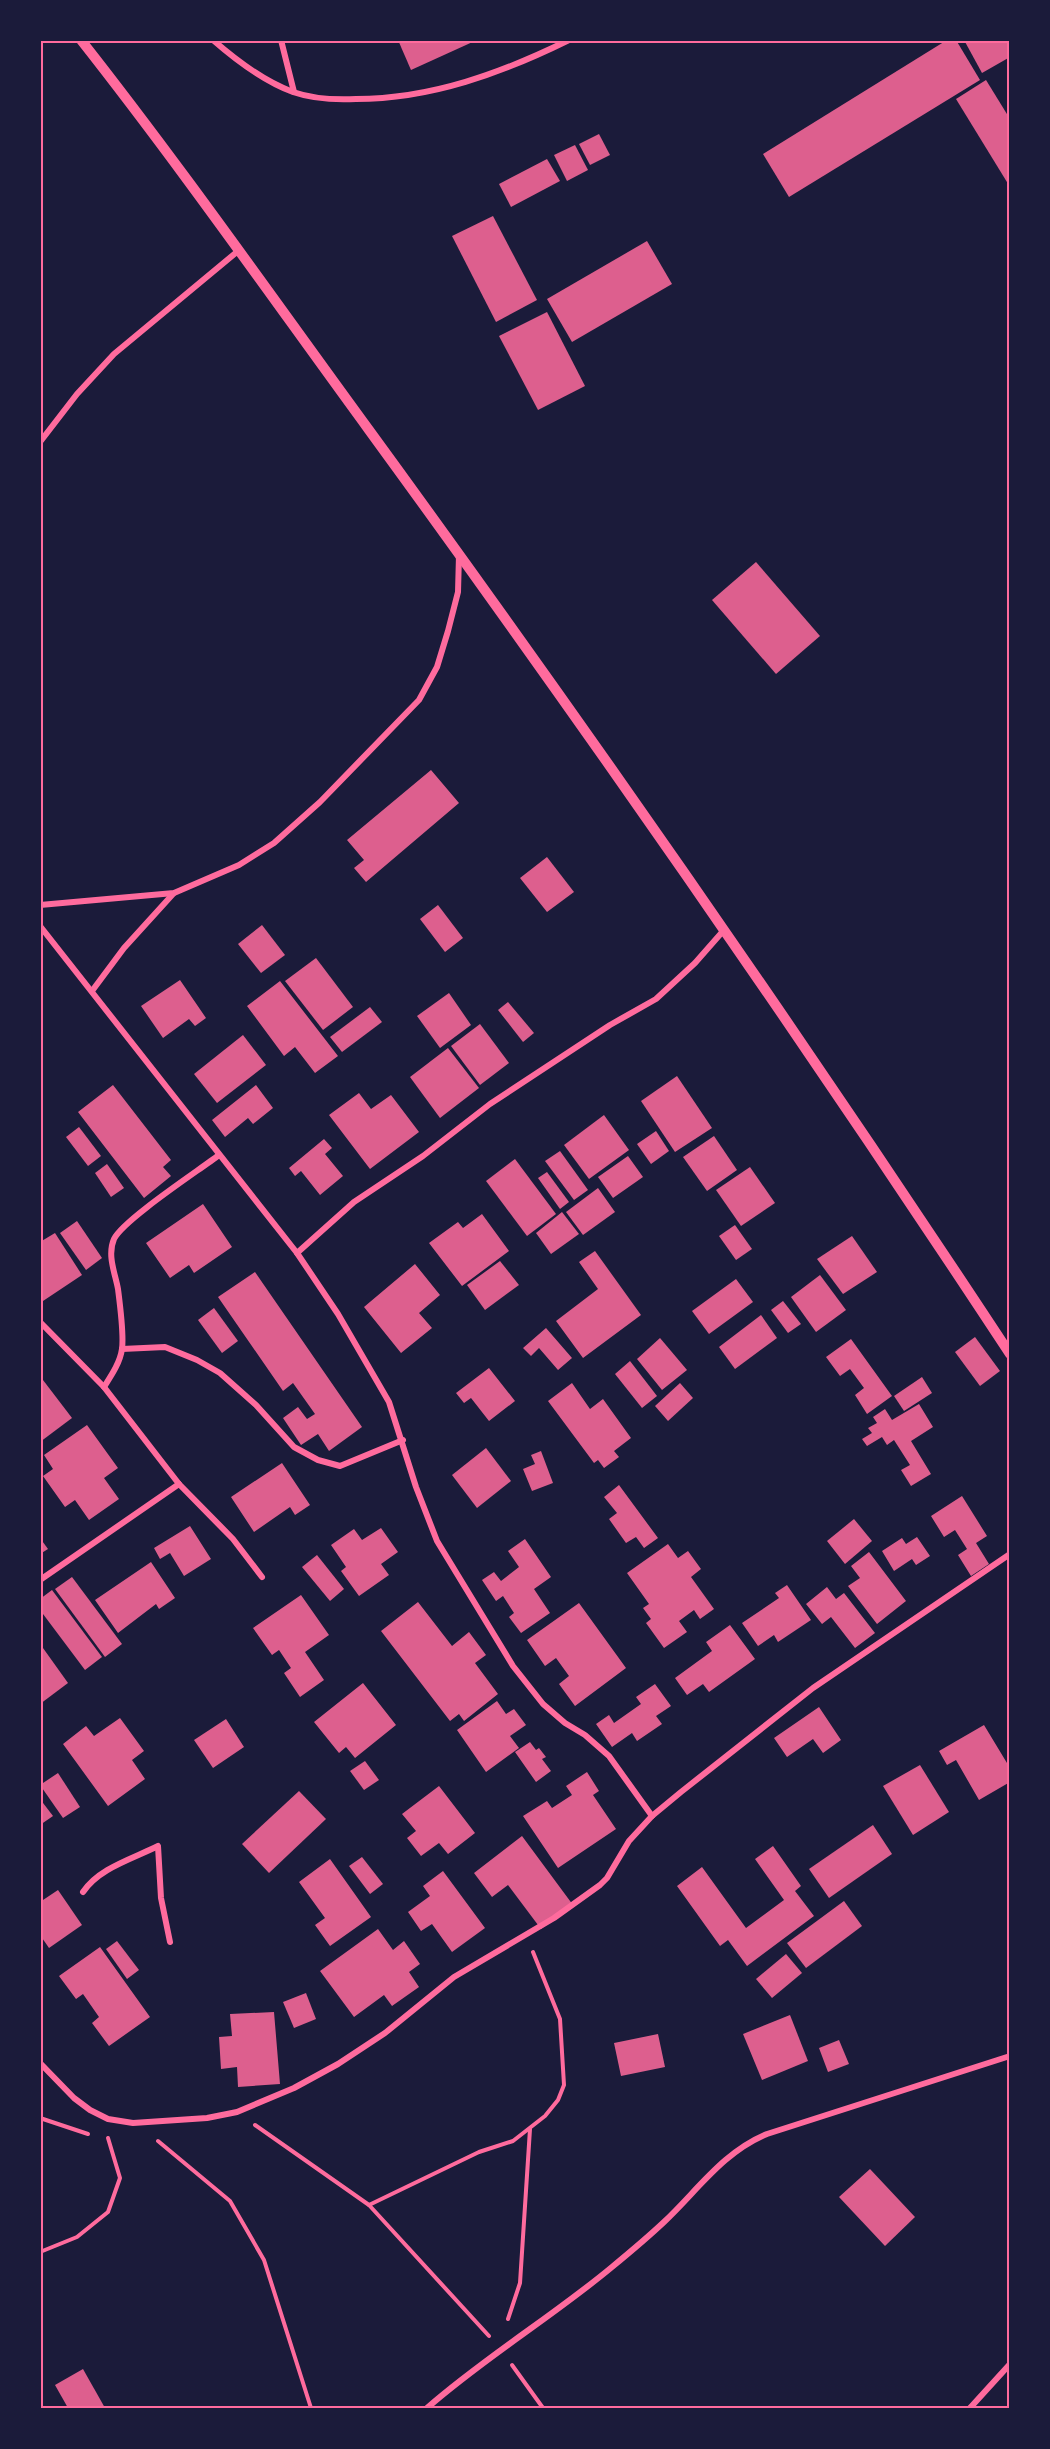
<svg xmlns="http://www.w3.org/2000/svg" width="1050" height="2449" font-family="Lato,sans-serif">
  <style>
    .building { fill: #dd5f8e }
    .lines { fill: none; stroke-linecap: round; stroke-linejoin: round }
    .path { stroke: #ff6b9d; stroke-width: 4 }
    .minor { stroke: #ff6b9d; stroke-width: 6 }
    .tertiary { stroke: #ff6b9d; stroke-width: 10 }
    .neatline { fill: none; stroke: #ff6b9d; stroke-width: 2 }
  </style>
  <rect width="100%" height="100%" fill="#1b1b3a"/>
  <g class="building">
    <polygon points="398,40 477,40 411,70"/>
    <polygon points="947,40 956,40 980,80 789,197 763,154"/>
    <polygon points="964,40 1008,40 1010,57 982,73"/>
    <polygon points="986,80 1010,119 1010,187 956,99"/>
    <polygon points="599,134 610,155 590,165 579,144"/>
    <polygon points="575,145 588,170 567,181 554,155"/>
    <polygon points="547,159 560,181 511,207 499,184"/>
    <polygon points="493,216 537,300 496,322 452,236"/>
    <polygon points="647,241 672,284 572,342 547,299"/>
    <polygon points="547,312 585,386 538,410 499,336"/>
    <polygon points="756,562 820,636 776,674 712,600"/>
    <polygon points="431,770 459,803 366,882 354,868 364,860 347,840"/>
    <polygon points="547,857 574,892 547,912 520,878"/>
    <polygon points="438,905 463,938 445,952 420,919"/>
    <polygon points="262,925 285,955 261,973 238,944"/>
    <polygon points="316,958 353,1007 323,1030 285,981"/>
    <polygon points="180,980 206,1018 195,1026 189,1019 163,1038 141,1006"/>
    <polygon points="280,981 338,1056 315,1073 295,1047 284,1056 247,1006"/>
    <polygon points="449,993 471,1025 440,1048 417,1016"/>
    <polygon points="508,1002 534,1033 523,1042 498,1010"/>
    <polygon points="370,1007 382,1022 342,1052 330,1037"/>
    <polygon points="480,1024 509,1063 480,1085 451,1046"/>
    <polygon points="243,1035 266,1065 217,1103 194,1074"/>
    <polygon points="448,1048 479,1088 440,1118 410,1077"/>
    <polygon points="677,1076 712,1128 675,1152 641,1101"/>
    <polygon points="113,1085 171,1160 163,1167 171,1176 144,1198 78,1112"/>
    <polygon points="256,1085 273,1108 253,1124 248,1118 225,1137 212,1120"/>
    <polygon points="359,1093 371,1109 391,1095 419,1132 370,1169 329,1115"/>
    <polygon points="604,1115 629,1150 589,1179 564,1145"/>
    <polygon points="79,1127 101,1156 88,1166 66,1137"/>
    <polygon points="656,1131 669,1151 651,1164 637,1144"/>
    <polygon points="714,1136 737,1170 707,1191 683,1157"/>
    <polygon points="324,1139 332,1148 325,1154 343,1176 320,1195 301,1171 295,1176 289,1168"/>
    <polygon points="560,1151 588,1190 574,1200 545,1161"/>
    <polygon points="628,1156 643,1177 613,1198 598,1177"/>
    <polygon points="515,1159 556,1214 527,1236 486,1181"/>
    <polygon points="107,1164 124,1188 111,1197 95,1173"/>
    <polygon points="750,1167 775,1203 741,1226 716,1190"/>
    <polygon points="547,1172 569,1202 560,1209 538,1178"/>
    <polygon points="598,1188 615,1212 583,1235 566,1212"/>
    <polygon points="203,1204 232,1247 194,1273 189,1265 170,1278 146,1243"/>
    <polygon points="562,1212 579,1234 551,1254 536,1233"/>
    <polygon points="482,1214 509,1251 462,1286 429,1243 458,1222 463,1228"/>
    <polygon points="77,1221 102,1258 86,1270 60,1233"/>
    <polygon points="735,1225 752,1249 736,1260 719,1236"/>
    <polygon points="55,1233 82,1275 40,1303 40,1242"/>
    <polygon points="852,1236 877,1272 843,1294 817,1259"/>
    <polygon points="595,1251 641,1315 583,1358 556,1321 598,1289 579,1262"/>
    <polygon points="500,1261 519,1285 485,1310 467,1285"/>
    <polygon points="415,1264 440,1295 419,1313 432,1328 401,1353 364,1307"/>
    <polygon points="255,1272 362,1427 329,1451 318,1434 301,1445 283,1418 298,1407 307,1419 315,1414 293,1383 283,1391 218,1297"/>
    <polygon points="820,1275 846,1310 816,1332 791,1297"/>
    <polygon points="736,1279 753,1302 709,1334 692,1311"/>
    <polygon points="783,1301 801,1324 788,1333 771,1310"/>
    <polygon points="214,1308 238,1341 222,1353 198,1320"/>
    <polygon points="761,1315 777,1338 735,1369 719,1347"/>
    <polygon points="546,1328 572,1358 558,1370 539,1348 531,1356 523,1348"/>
    <polygon points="975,1337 1000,1371 980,1386 955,1352"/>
    <polygon points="660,1338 687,1370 662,1390 637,1359"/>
    <polygon points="851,1339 892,1396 867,1414 855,1395 864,1388 850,1369 840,1376 826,1357"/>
    <polygon points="630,1361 657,1396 642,1408 615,1374"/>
    <polygon points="489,1368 515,1401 489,1421 471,1398 464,1403 456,1393"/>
    <polygon points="922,1377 932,1393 904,1411 894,1396"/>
    <polygon points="43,1380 72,1418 40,1442 40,1382"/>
    <polygon points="572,1383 590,1409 603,1399 631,1438 614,1451 619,1457 604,1468 598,1460 594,1463 548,1401"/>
    <polygon points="680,1383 693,1398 668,1421 655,1406"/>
    <polygon points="919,1404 933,1427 911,1441 931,1474 911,1486 901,1470 910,1465 894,1440 887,1445 882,1437 867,1446 862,1439 872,1433 868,1428 877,1423 873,1417 885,1409 892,1420"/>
    <polygon points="87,1425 118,1468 104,1478 119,1499 89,1520 75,1500 65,1507 43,1476 53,1469 44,1455"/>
    <polygon points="486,1448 511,1481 477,1508 452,1475"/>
    <polygon points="541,1451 553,1483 532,1491 523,1469 535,1464 531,1455"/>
    <polygon points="282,1463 310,1505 295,1515 290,1507 254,1532 231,1497"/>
    <polygon points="619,1485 658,1538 644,1548 636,1537 626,1543 609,1519 617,1513 604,1497"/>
    <polygon points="962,1496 987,1536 976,1543 989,1564 971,1576 958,1555 967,1549 955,1530 944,1537 931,1516"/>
    <polygon points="854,1519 872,1541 845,1564 827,1541"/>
    <polygon points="190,1526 211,1559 184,1576 170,1553 160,1559 154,1548"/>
    <polygon points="381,1528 398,1552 381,1564 389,1575 359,1596 341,1571 346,1567 331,1545 354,1529 362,1540"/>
    <polygon points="917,1537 930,1556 916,1565 912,1559 894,1571 882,1551 902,1538 906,1544"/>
    <polygon points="40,1538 48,1549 40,1554"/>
    <polygon points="525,1539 551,1577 534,1589 550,1613 521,1633 509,1617 514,1613 503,1596 496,1601 482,1580 494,1572 501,1581 519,1567 508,1551"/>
    <polygon points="668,1544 678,1558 688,1551 701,1569 691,1577 714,1609 700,1619 694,1610 679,1621 687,1632 664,1648 646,1623 651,1619 643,1608 649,1604 627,1573"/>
    <polygon points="869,1552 906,1601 877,1624 848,1586 860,1578 851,1566"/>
    <polygon points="317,1555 344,1589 330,1601 302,1567"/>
    <polygon points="151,1562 175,1598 159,1609 156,1604 118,1633 95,1600"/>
    <polygon points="72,1577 122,1644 105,1657 55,1589"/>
    <polygon points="787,1585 811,1620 778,1642 774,1635 758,1646 742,1623 779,1598 775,1593"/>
    <polygon points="827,1587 836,1599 844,1593 875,1633 855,1648 831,1617 822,1624 806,1604"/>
    <polygon points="52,1590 102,1657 85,1670 40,1610 40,1599"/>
    <polygon points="301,1595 329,1635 305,1652 324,1680 300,1697 284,1673 291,1668 279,1650 272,1655 253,1628"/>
    <polygon points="418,1602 452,1646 469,1632 486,1655 475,1663 498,1694 464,1721 459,1714 450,1721 381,1631"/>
    <polygon points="579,1603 626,1668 575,1706 559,1684 569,1676 556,1658 545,1666 527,1640"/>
    <polygon points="730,1625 755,1659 709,1692 703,1684 687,1695 675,1678 712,1651 706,1642"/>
    <polygon points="43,1648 68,1683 40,1704 40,1650"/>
    <polygon points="363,1683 396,1725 355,1758 346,1747 339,1753 314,1722"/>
    <polygon points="655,1684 671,1706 656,1716 662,1724 637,1741 632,1733 612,1747 596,1724 609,1715 614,1723 641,1704 636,1697"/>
    <polygon points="497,1701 506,1714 514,1709 526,1725 510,1736 519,1748 486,1772 457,1730"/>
    <polygon points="819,1707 841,1740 823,1753 813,1739 787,1757 774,1738"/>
    <polygon points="120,1718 144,1751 132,1760 145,1779 108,1806 63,1744 86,1726 94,1736"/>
    <polygon points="226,1719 244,1747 213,1768 194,1740"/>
    <polygon points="984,1725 1010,1768 1010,1782 979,1800 956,1760 947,1765 939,1751"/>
    <polygon points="530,1742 536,1750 539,1748 546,1757 542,1759 551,1771 536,1782 515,1752"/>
    <polygon points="365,1761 379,1780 364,1790 350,1771"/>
    <polygon points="920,1765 949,1812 913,1835 883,1786"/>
    <polygon points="587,1772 599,1791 593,1795 616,1829 558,1868 523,1816 547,1801 552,1808 572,1795 566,1786"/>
    <polygon points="58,1773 80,1807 63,1818 40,1785"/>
    <polygon points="439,1786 475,1833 448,1854 439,1843 421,1856 407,1838 416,1831 402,1814"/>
    <polygon points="299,1791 326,1819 269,1873 242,1844"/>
    <polygon points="40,1799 53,1816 40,1825"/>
    <polygon points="873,1825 892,1854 829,1898 809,1869"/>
    <polygon points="522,1836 573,1905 541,1929 508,1885 492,1897 474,1873"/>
    <polygon points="773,1846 801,1886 795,1891 814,1916 747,1966 728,1940 720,1946 677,1886 702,1867 746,1928 784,1900 755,1859"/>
    <polygon points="362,1857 383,1884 370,1894 349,1866"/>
    <polygon points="330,1859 371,1917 330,1946 315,1925 325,1918 299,1882"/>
    <polygon points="443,1871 485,1928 452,1952 432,1924 421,1931 408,1912 430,1896 423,1886"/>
    <polygon points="58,1890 82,1925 49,1948 40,1935 40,1902"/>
    <polygon points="844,1901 862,1926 806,1968 787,1943"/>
    <polygon points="378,1929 393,1950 404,1941 420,1964 409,1972 419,1987 392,2006 384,1995 354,2017 320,1971"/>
    <polygon points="117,1941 139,1970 127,1979 106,1949"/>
    <polygon points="100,1947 150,2017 109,2046 92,2023 99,2017 83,1994 76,1999 59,1976"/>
    <polygon points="786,1954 802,1973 772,1998 756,1979"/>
    <polygon points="306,1993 316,2019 294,2028 283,2002"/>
    <polygon points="274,2012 280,2084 238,2087 237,2067 221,2069 219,2037 232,2036 230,2014"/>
    <polygon points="790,2015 808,2061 762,2080 743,2034"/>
    <polygon points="658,2034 665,2067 621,2076 614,2043"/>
    <polygon points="839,2040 849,2064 828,2072 819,2048"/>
    <polygon points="870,2169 915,2217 885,2246 839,2197"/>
    <polygon points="83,2369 105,2408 68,2408 55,2385"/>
  </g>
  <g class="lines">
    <g class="path">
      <polyline points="40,2118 88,2134"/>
      <polyline points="255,2125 369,2205 489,2336"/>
      <polyline points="158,2141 230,2201 264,2260 311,2408"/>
      <polyline points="369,2205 479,2152 513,2141 545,2116 558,2100 564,2085 560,2019 533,1952"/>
      <polyline points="40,2252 77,2237 108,2212 120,2178 108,2138"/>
      <polyline points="508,2319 520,2283 530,2129"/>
      <polyline points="512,2365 543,2408"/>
    </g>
    <g class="minor">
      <path d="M213,40C237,61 263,81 293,92C313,99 335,100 356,99C431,99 502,73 569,40"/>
      <polyline points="281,40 294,92"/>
      <polyline points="40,442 77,394 114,354 238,251"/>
      <polyline points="40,905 174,893 239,865 274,843 320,802 419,700 437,667 448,631 458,592 459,555"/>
      <polyline points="40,926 297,1253 338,1314 389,1402 416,1487 437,1541 513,1666 543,1704 565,1723 585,1735 609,1756 652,1816"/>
      <polyline points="92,991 124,948 173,894"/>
      <polyline points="297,1253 354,1202 423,1156 490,1104 610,1025 656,999 695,963 724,930"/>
      <polyline points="40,1322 104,1387 179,1484 233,1539 262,1577"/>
      <polyline points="122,1349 165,1347 197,1360 220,1373 256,1405 294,1447 318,1460 340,1466 403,1440"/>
      <path d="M104,1387C111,1376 120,1363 122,1349C124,1334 120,1305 118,1289C115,1273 107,1255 114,1239C123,1220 198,1171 219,1155"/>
      <polyline points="40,1580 179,1484"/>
      <path d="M83,1892C99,1868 132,1859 158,1846L161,1898L170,1942"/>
      <polyline points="40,2063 74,2098 90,2110 108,2119 133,2123 207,2118 237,2112 294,2088 338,2064 385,2033 454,1977 554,1918 600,1885 607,1878 629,1841 652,1816 681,1792 813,1688 1010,1554"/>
      <path d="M427,2408C485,2357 552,2317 612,2267C629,2253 647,2238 664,2222C697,2191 723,2152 767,2134L1010,2056"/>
      <polyline points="970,2408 1010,2364"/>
    </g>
    <path class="tertiary" d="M81,40C181,167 274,300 369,430C590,733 804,1041 1010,1354"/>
  </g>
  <rect width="1050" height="2449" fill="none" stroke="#1b1b3a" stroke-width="84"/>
  <rect x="42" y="42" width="966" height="2365" class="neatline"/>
</svg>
